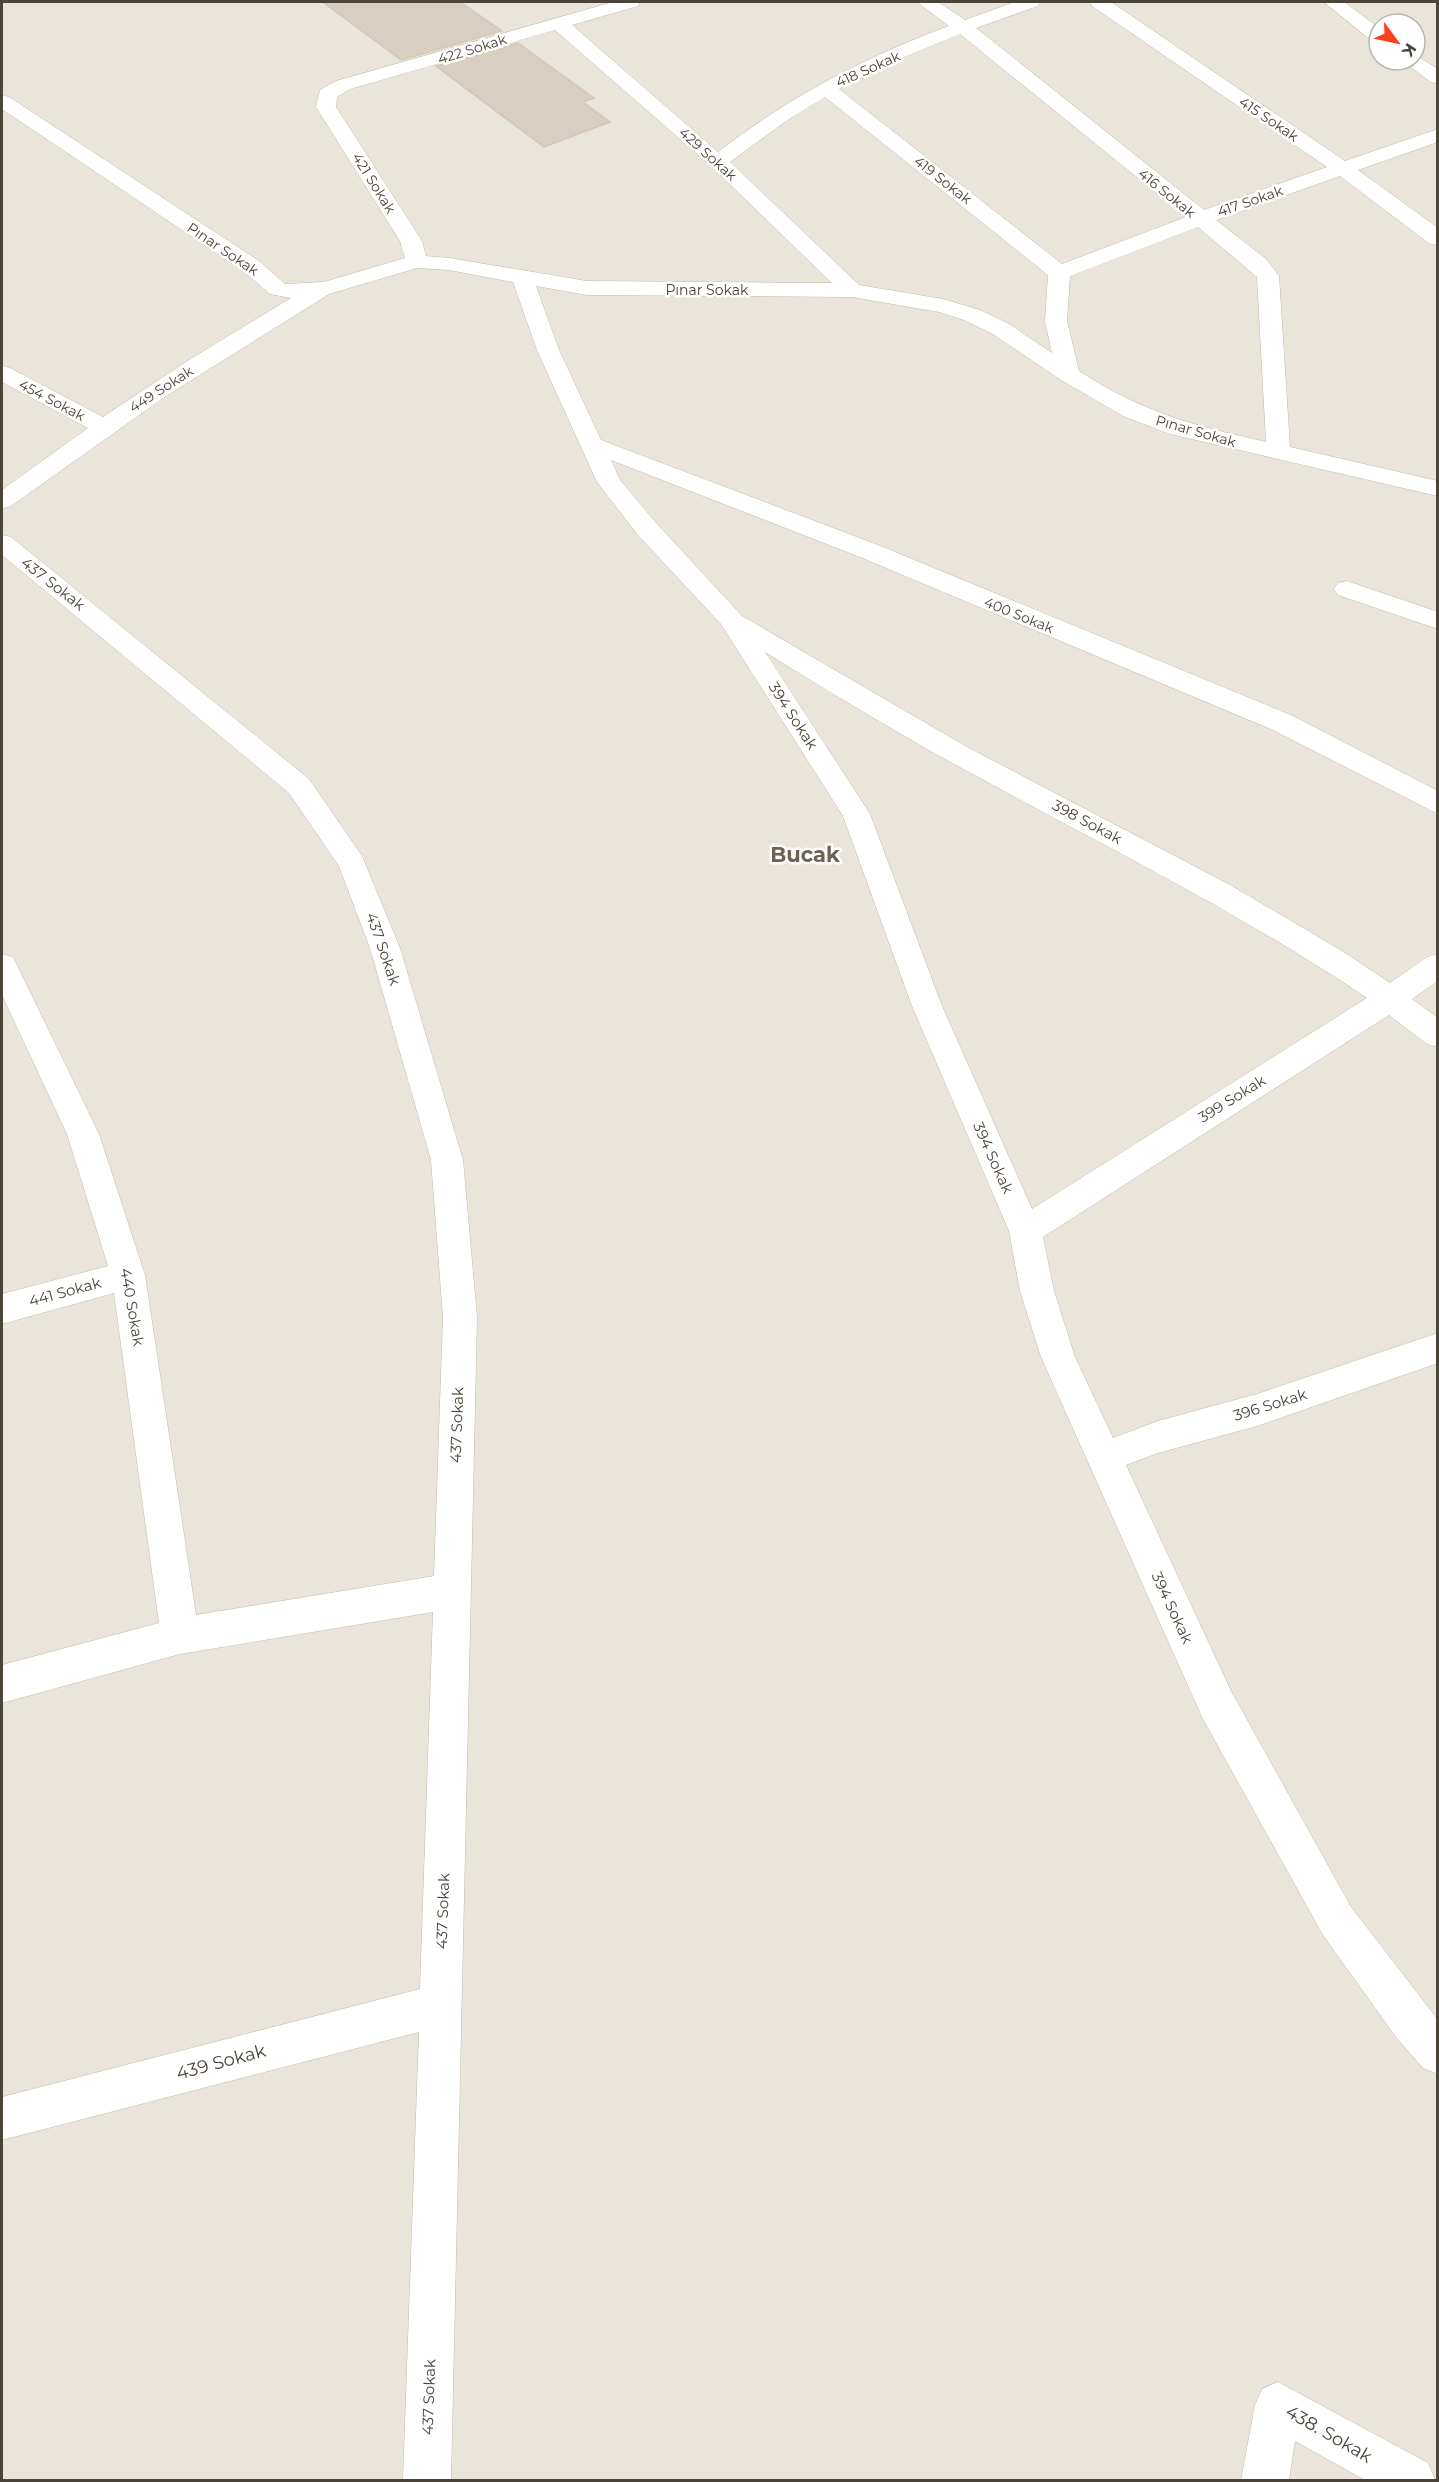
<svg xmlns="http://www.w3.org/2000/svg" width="1439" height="2482" font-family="Montserrat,sans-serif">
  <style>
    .residential { fill: #eae5da; fill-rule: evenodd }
    .building { fill: #d8cfc1; stroke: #d3c7b4; stroke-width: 1.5 }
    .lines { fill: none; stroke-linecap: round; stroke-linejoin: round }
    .street-casing { stroke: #c2bbae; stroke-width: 1 }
    .street { fill: #fff; fill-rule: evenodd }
    .labels { text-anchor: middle; stroke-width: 5; stroke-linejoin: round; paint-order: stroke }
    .far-street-label { font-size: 14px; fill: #4b4439; stroke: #fff }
    .street-label { font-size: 15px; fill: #4b4439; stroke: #fff }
    .near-street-label { font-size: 18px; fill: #4b4439; stroke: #fff }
    .district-label { font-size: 21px; font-weight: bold; fill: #6e6250; stroke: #fff }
  </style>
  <rect width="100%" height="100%" fill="#f6f3ec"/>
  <path class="residential" d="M2,2H1437V2480H2ZM1379,24H1415V60H1379Z"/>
  <g class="building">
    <polygon points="323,2 460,2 502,31 401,60"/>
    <polygon points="518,43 594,98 583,102 610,122 544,147 436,66"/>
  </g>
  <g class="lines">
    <defs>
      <g id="street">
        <path d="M613,2H640L638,6L572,25L718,152C789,97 865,57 949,26L917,2H938L965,20L1015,2H1040L1038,6L976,28L1204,210L1327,167L1092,6L1090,2H1111L1345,161L1438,129V142L1358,170L1438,228V245L1430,244L1340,176L1216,220L1266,259L1279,276L1290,447L1438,481V496L1170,434L1123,416L1061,380L993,334L964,320L939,312L852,297L587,295L536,286L559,350L601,440L878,545L1293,716L1438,791V814L1273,730L860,557L611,460L620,480L656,523L742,616L967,747L1230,885L1342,951L1390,983L1427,957L1438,954V981L1412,999L1438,1018V1047L1427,1044L1389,1015L1043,1237L1054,1291L1075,1357L1113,1438L1158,1421L1257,1394L1438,1333V1363L1257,1426L1158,1453L1126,1465L1231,1691L1351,1907L1438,2020V2074L1423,2068L1396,2037L1323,1935L1203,1719L1041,1357L1020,1291L1009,1231L912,1006L843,816L721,624L638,535L597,482L537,350L513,282L449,270L417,268L329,294L166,396L11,506L2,509V490L88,428L2,382V366L10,368L103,417L189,360L291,298L270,294L243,271L2,109V95L9,97L259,261L285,284L324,282L405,258L400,241L316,107L320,90L336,81ZM555,30L711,166L832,283L587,281L449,258L426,256L422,241L336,107L337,97L350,89ZM960,34L1186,217L1062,264L839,89L890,63ZM825,97L1048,275L1045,321L1052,353L1009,324L980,310L943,299L859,285L730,162L786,121ZM1198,227L1257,277L1266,442C1192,425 1144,413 1079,371L1067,321L1070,276ZM765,652C836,696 907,739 980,778C1111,849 1244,915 1367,998L1032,1209L942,1006L870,814Z"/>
        <polygon points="1324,2 1344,2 1379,28 1379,43 1372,41"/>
        <polygon points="1415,55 1438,69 1438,84 1431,82 1401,60 1415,60"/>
        <polygon points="2,535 11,537 309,779 362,856 400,948 463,1160 477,1317 451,2480 403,2480 419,2032 2,2140 2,2097 420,1989 433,1612 180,1654 2,1703 2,1665 159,1623 114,1293 2,1324 2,1294 108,1266 67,1134 2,995 2,954 13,957 99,1134 145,1275 196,1615 434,1576 443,1317 431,1160 370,948 339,866 289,793 2,555"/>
        <polygon points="1347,581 1438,612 1438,629 1338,595 1334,589 1338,583"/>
        <polygon points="1278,2382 1428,2463 1435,2480 1365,2480 1295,2441 1289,2480 1241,2480 1255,2405 1262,2389"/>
      </g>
    </defs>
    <use href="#street" class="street-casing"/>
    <use href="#street" class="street"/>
  </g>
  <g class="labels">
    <g class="far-street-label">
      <text transform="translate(472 49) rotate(-17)" y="5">422 Sokak</text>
      <text transform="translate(868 69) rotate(-24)" y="5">418 Sokak</text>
      <text transform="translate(1269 119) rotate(34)" y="5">415 Sokak</text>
      <text transform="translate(708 154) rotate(42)" y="5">429 Sokak</text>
      <text transform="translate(943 180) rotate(38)" y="5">419 Sokak</text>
      <text transform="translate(374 183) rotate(58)" y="5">421 Sokak</text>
      <text transform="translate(1167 193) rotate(39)" y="5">416 Sokak</text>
      <text transform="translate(1250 201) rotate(-19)" y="5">417 Sokak</text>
      <text transform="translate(223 249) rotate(34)" y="5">Pınar Sokak</text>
      <text x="707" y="295">Pınar Sokak</text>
      <text transform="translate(161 389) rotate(-33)" y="5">449 Sokak</text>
      <text transform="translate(52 400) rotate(28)" y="5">454 Sokak</text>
      <text transform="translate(1196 431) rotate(16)" y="5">Pınar Sokak</text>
      <text transform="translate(1019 615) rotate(22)" y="5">400 Sokak</text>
    </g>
    <g class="street-label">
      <text transform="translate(53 584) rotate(38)" y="5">437 Sokak</text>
      <text transform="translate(793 716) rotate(57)" y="5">394 Sokak</text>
      <text transform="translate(1087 822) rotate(28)" y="5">398 Sokak</text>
      <text transform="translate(383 949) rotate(71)" y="5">437 Sokak</text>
      <text transform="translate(1232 1099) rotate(-32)" y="5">399 Sokak</text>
      <text transform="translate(993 1158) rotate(66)" y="5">394 Sokak</text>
      <text transform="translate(65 1292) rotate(-15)" y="5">441 Sokak</text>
      <text transform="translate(132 1307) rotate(80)" y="5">440 Sokak</text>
      <text transform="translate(1270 1405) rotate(-17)" y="5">396 Sokak</text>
      <text transform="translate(457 1425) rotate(-88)" y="5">437 Sokak</text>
      <text transform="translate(1172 1608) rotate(65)" y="5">394 Sokak</text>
      <text transform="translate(443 1911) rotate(-88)" y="5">437 Sokak</text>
      <text transform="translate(429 2397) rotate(-88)" y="5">437 Sokak</text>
    </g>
    <g class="near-street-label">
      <text transform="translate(221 2062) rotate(-15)" y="6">439 Sokak</text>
      <text transform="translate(1329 2434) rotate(30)" y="6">438. Sokak</text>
    </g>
    <g class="district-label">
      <text x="805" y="862">Bucak</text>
    </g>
  </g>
  <rect width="1439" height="2482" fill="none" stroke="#4b4439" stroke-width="6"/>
  <g transform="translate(1397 42) rotate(123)"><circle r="28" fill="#ffffff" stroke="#b7b4b0" stroke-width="1.5"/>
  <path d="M0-4.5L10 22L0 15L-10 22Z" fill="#fc3f1d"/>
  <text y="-9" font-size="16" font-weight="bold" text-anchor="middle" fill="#4b4439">K</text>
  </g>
</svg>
